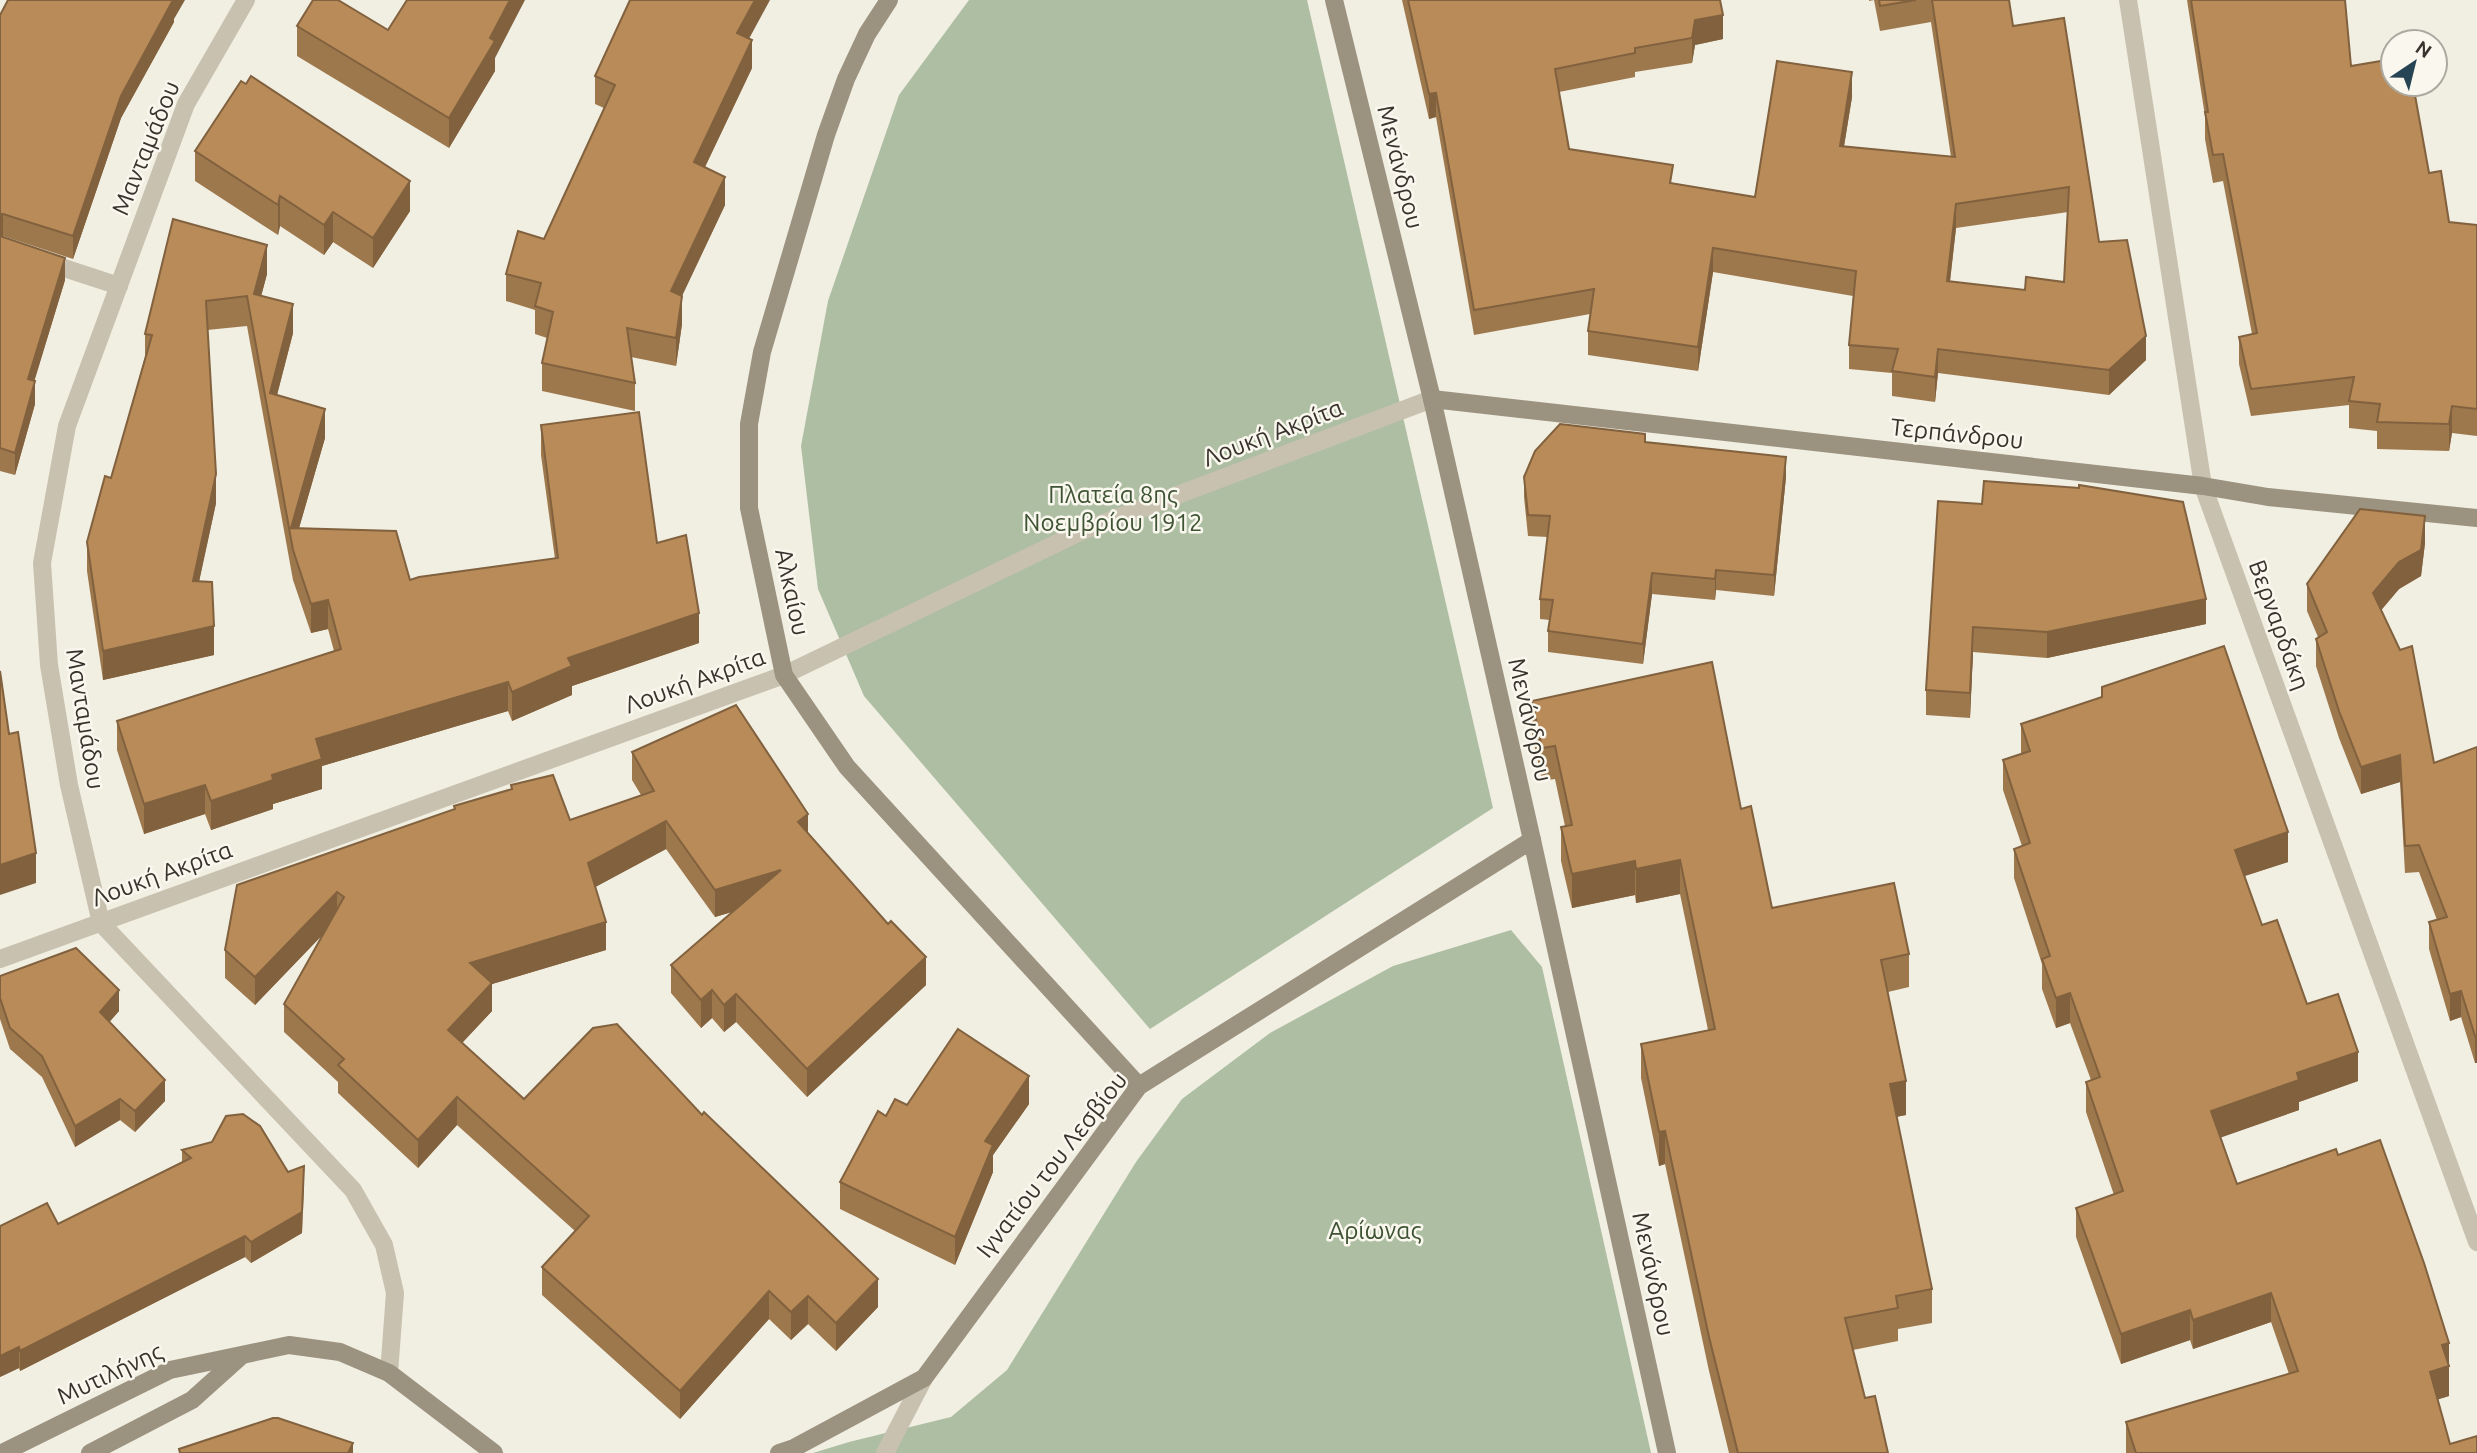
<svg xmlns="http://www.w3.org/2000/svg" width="2477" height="1453" font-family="Ubuntu,sans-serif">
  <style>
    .green { fill: #adbea3 }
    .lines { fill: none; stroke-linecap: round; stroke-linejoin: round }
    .street { stroke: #c8c1af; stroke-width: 18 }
    .secondary { stroke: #9b9280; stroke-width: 18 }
    .wall { fill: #9e784d; fill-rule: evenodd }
    .shaded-wall { fill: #81613e }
    .building { fill: #b88b59; stroke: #81613e; stroke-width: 2; fill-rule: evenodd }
    .labels { text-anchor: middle; stroke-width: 5; stroke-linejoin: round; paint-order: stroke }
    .street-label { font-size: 24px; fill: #38332c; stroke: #f9f7ee }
    .park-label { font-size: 24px; fill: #3e5333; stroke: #f9f7ee }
  </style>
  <rect width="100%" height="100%" fill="#f1eee2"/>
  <g class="green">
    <polygon points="969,0 1307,0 1493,808 1150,1029 864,696 818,589 801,446 828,301 899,95"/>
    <polygon points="1511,930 1542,967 1651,1453 813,1453 849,1442 951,1417 1007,1370 1136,1162 1182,1099 1270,1033 1393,966"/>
  </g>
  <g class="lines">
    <g class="street">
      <polyline points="246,0 186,104 67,426 42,563 49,665 69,785 101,923 353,1190 384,1245 395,1293 389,1373"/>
      <polyline points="2128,0 2203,486 2477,1242"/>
      <polyline points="0,247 119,286"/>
      <polyline points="0,959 784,675 1082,531 1432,399"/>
      <polyline points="885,1453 924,1378"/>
    </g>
    <g class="secondary">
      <polyline points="889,0 867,34 846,79 826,135 762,352 749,424 749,508 784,675 847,767 1139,1086"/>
      <polyline points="1334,0 1432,399 1532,840 1667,1453"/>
      <polyline points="1432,399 2203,486 2268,497 2477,518"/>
      <polyline points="2,1453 170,1370 289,1345 340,1352 389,1373 494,1453"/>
      <polyline points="90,1453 192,1400 241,1356"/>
      <polyline points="779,1453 794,1448 924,1378 1139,1086 1532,840"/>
    </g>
  </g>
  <g class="wall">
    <path d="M1402,0H1720L1723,39L1695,45L1692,63L1635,72V77L1559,92L1569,149L1673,183L1755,197L1852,97L1844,146L1951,157L1931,22L1880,31L1874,0L1869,1V0H2009L2013,26L2146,360L2109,395L1938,373L1935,402L1892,396V373L1849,369V345L1853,296L1713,272L1698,371L1588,355V331L1590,314L1474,335L1436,117L1429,119ZM2068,212L2064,282L2025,290L1950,282L1956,228Z"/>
    <polygon points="2187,0 2345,0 2351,66 2429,173 2449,222 2477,225 2477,436 2452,433 2449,451 2377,449 2377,431 2349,428 2349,405 2251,416 2239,364 2239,337 2252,334 2223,181 2213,183 2205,139 2205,116"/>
    <polygon points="0,15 174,19 174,22 121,118 73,259 3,236 0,237 65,280 34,381 35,404 15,475 0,471"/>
    <polygon points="297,26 388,30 495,58 495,71 449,148 297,56"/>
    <polygon points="749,39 752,68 705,167 725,205 682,296 682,324 676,366 631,357 635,383 635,411 542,391 542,363 547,338 535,334 535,310 506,301 506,274 544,239 604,108 595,104 595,76"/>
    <polygon points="195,151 410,211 373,268 333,242 324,255 280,226 278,235 195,181"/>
    <polygon points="173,219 267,274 261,296 293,333 277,395 325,438 299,528 410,580 555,559 541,455 541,425 657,543 699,643 572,686 572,695 512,721 508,711 322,766 322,789 273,804 273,809 211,830 205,814 144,834 117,750 117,721 334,651 328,629 311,633 293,580 247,326 207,330 216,503 199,581 214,655 103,680 87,571 87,542 111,478 145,357 145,334"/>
    <polygon points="1645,442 1786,477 1774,596 1716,590 1715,600 1652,594 1643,664 1548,652 1548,631 1550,620 1540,619 1540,599 1548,537 1528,536 1524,497 1524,477"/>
    <polygon points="1938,501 2206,624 2047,658 1973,652 1970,718 1926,715 1926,690"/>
    <polygon points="2425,543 2421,576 2399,589 2381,610 2434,763 2477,747 2477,1063 2475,1063 2461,1017 2450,1021 2429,949 2429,922 2437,920 2419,872 2405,873 2400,782 2361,794 2339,738 2316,666 2316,639 2318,637 2307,611 2307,584"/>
    <polygon points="1532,701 1741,809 1772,908 1909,954 1909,987 1888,992 1906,1115 1896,1117 1932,1289 1932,1323 1898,1329 1898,1341 1853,1350 1865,1398 1888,1453 1729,1453 1709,1371 1665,1164 1659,1166 1641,1078 1641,1044 1708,1030 1680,894 1636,903 1635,895 1572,908 1561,861 1561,827 1565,826 1555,779 1542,781 1532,734"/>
    <polygon points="2021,724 2288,862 2245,876 2262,925 2307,1004 2358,1081 2299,1102 2299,1110 2221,1137 2237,1184 2338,1155 2449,1373 2449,1396 2438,1399 2450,1444 2477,1453 2126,1453 2126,1422 2289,1374 2271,1322 2193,1349 2190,1340 2121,1364 2076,1237 2076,1208 2114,1195 2086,1112 2086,1082 2091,1080 2070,1023 2056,1028 2042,989 2042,964 2014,878 2014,849 2022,846 2003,790 2003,760 2021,754"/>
    <polygon points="632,752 808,834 926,985 807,1097 736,1022 724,1032 712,1018 701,1028 671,993 671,965 732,912 715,917 666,849 595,887 606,950 492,984 492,1011 462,1043 524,1099 878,1307 836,1351 808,1324 791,1340 769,1319 680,1419 542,1295 542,1267 575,1231 457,1125 418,1168 338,1093 338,1082 284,1032 284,1004 323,934 255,1005 225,978 225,950 454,809 454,806 511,789 511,785 570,820 641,795 632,780"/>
    <polygon points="0,976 119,1011 109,1022 165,1101 135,1132 120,1120 75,1147 42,1077 10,1049 0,1019"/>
    <polygon points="1029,1104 993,1155 993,1172 955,1265 840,1209 840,1182 907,1105"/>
    <polygon points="182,1150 288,1172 304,1187 302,1233 251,1263 245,1257 20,1371 19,1368 0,1377 58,1224 182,1162"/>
  </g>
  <g class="shaded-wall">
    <polygon points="172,0 185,0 174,19 174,22 121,118 73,259 73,236 121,96"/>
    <polygon points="510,0 525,0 495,58 495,71 449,148 449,118"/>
    <polygon points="755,0 770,0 737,61 737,33"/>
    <polygon points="1723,15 1723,39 1695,45 1692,63 1692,38 1695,20"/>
    <polygon points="752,40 752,68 694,190 694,162"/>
    <polygon points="1852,72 1852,97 1840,171 1840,146"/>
    <polygon points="1436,93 1436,117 1429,119 1429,94"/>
    <polygon points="725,177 725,205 671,319 671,291"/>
    <polygon points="410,181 410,211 373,268 373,238"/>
    <polygon points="280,196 280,226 278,235 278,205"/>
    <polygon points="1956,204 1956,228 1947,306 1947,281"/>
    <polygon points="333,212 333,242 324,255 324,225"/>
    <polygon points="0,214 3,214 3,236 0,237"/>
    <polygon points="267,245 267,274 254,323 254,294"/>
    <polygon points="1713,248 1713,272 1698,371 1698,347"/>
    <polygon points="65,258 65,280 28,402 28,379"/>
    <polygon points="682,296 682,324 676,366 676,338"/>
    <polygon points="293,304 293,333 270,422 270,393"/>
    <polygon points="2146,336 2146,360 2109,395 2109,370"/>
    <polygon points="1938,349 1938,373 1935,402 1935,377"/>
    <polygon points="35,381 35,404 15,475 15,453"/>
    <polygon points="2452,406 2452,433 2449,451 2449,424"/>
    <polygon points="325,409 325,438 293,549 291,528"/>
    <polygon points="1786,457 1786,477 1774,596 1774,575"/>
    <polygon points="216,474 216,503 193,610 193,581"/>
    <polygon points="2425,516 2425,543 2421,576 2399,589 2373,620 2373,593"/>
    <polygon points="1716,570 1716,590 1715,600 1715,579"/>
    <polygon points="1652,573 1652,594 1643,664 1643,644"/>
    <polygon points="2206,599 2206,624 2047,658 2047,632"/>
    <polygon points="328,600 328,629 311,633 311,604"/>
    <polygon points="699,613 699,643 572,686 572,695 512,721 512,692 568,658"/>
    <polygon points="214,626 214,655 103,680 103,651"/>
    <polygon points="1973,627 1973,652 1970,718 1970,693"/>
    <polygon points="508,682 508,711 322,766 322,789 273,804 273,809 211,830 211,801 272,775 316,739"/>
    <polygon points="2400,755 2400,782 2361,794 2361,767"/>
    <polygon points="205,785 205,814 144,834 144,804"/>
    <polygon points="808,814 808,842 798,822"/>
    <polygon points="666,821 666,849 588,891 588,863"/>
    <polygon points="2288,832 2288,862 2235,879 2235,850"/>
    <polygon points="36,853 36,883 0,895 0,865"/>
    <polygon points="1680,860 1680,894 1636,903 1636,869"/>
    <polygon points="1635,861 1635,895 1572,908 1572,874"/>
    <polygon points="781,870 781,897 715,917 715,890"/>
    <polygon points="337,892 337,920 255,1005 255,977"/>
    <polygon points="606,922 606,950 492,984 492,1011 448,1058 448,1030 470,963"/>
    <polygon points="926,957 926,985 807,1097 807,1069"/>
    <polygon points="119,990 119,1011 100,1033 100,1012"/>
    <polygon points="712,990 712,1018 701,1028 701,1000"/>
    <polygon points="2461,991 2461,1017 2450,1021 2450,994"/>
    <polygon points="2070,993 2070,1023 2056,1028 2056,998"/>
    <polygon points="736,994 736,1022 724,1032 724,1005"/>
    <rect x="2475" y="1036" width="2" height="27"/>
    <polygon points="2358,1052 2358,1081 2299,1102 2299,1110 2211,1141 2211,1111 2297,1073"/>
    <polygon points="1029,1076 1029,1104 993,1155 993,1172 955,1265 955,1237 985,1141"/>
    <polygon points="165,1080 165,1101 135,1132 135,1111"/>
    <polygon points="1906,1081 1906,1115 1890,1118 1890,1084"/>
    <polygon points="457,1097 457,1125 418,1168 418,1140"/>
    <polygon points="120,1099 120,1120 75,1147 75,1126"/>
    <polygon points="1665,1131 1665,1164 1659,1166 1659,1132"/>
    <polygon points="304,1166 302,1233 251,1263 251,1242"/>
    <polygon points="245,1236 245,1257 20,1371 20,1351"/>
    <polygon points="878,1279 878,1307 836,1351 836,1323"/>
    <polygon points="769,1291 769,1319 680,1419 680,1391"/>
    <polygon points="2271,1293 2271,1322 2193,1349 2193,1320"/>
    <polygon points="808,1296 808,1324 791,1340 791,1312"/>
    <polygon points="2190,1310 2190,1340 2121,1364 2121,1334"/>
    <polygon points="2449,1343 2449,1396 2430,1402 2430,1372 2442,1345"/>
    <polygon points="19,1347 19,1368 0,1377 0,1356"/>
    <polygon points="353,1443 353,1453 348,1453"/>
  </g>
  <g class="building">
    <polygon points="8,0 173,0 121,96 73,236 3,214 0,214 0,15"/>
    <polygon points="313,0 338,0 388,30 407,0 510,0 490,38 495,41 449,118 297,26"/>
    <polygon points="630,0 755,0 737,33 752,40 694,162 725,177 671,291 682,296 676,338 627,328 635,383 542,363 553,312 535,306 541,283 506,274 518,231 544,239 615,85 595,76"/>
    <path d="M1408,0H1720L1723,15L1695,20L1692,38L1635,48V53L1555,69L1569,149L1673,165L1670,183L1755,197L1777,61L1852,72L1840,146L1955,157L1932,0H2009L2013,26L2064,18L2099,242L2127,240L2146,336L2109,370L1938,349L1935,377L1892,371L1898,349L1849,345L1856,271L1713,248L1698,347L1588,331L1594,289L1474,310L1436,93L1429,94ZM2069,187L2064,282L2026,277L2025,290L1947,281L1956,204Z"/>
    <polygon points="1879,0 1916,0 1880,6"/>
    <polygon points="2191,0 2345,0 2351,66 2393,59 2393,84 2413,84 2429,173 2441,171 2449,222 2477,225 2477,409 2452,406 2449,424 2377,422 2380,404 2349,401 2354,377 2251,389 2239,337 2257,333 2223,154 2213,155 2205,112 2208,112"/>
    <polygon points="251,76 410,181 373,238 333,212 324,225 280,196 278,205 195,151 241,81 246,84"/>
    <polygon points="173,219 267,245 254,294 293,304 270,393 325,409 291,528 396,531 410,580 419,577 558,558 541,425 639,412 657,543 686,535 699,613 568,658 572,666 512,692 508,682 316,739 322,759 272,775 273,780 211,801 205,785 144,804 117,721 341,649 328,600 311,604 293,550 247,296 206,301 216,474 193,581 212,582 214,626 103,651 87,542 105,476 111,478 152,335 145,334"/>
    <polygon points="0,236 65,258 28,379 35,381 15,453 0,448"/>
    <polygon points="1560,424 1645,434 1645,442 1786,457 1774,575 1716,570 1715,579 1652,573 1643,644 1548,631 1553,600 1540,599 1550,516 1528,515 1524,477 1535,451"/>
    <polygon points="1984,481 2079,488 2079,485 2183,502 2206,599 2047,632 1973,627 1970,693 1926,690 1938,501 1982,504"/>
    <polygon points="2360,509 2425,516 2421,550 2399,562 2373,593 2400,650 2412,646 2434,763 2477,747 2477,1036 2475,1036 2461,991 2450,994 2429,922 2447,917 2419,845 2405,846 2400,755 2361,767 2339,711 2316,639 2327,632 2307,584"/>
    <polygon points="2224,646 2288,832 2235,850 2262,925 2277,920 2307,1004 2338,994 2358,1052 2297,1073 2299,1080 2211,1111 2237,1184 2336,1149 2338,1155 2380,1140 2424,1263 2449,1343 2442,1345 2449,1366 2430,1372 2450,1444 2477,1436 2477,1453 2136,1453 2126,1422 2298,1371 2271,1293 2193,1320 2190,1310 2121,1334 2076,1208 2123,1191 2086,1082 2100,1077 2070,993 2056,998 2042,959 2050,956 2014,849 2030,843 2003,760 2030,751 2021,724 2102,697 2102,687"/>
    <polygon points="1712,662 1741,809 1751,806 1772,908 1894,883 1909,954 1881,960 1906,1081 1890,1084 1932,1289 1896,1296 1898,1308 1845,1318 1865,1398 1875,1396 1888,1453 1738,1453 1709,1337 1665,1131 1659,1132 1641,1044 1715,1029 1680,860 1636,869 1635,861 1572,874 1561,827 1572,825 1555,746 1542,748 1532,701"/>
    <polygon points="0,671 9,734 18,732 36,853 0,865"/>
    <polygon points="736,705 808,814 798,822 888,924 891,921 926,957 807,1069 736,994 724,1005 712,990 701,1000 671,965 781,870 715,890 666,821 588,863 606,922 470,963 492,983 448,1030 524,1099 593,1028 617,1024 702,1115 704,1112 878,1279 836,1323 808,1296 791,1312 769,1291 680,1391 542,1267 589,1216 457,1097 418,1140 338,1065 344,1059 284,1004 344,897 337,892 255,977 225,950 237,885 455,809 454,806 512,789 511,785 553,775 570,820 654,791 632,752"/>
    <polygon points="76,948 119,990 100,1012 165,1080 135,1111 120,1099 75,1126 42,1056 10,1028 0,998 0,976"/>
    <polygon points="958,1029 1029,1076 985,1141 993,1145 955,1237 840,1182 878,1111 886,1116 895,1099 907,1105"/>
    <polygon points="243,1114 260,1126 288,1172 304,1166 302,1212 251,1242 245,1236 20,1351 19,1347 0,1356 0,1226 47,1203 58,1224 191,1158 182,1150 212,1142 226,1116"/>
    <polygon points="273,1418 278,1418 353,1443 348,1453 180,1453 179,1449"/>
  </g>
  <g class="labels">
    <g class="street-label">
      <text transform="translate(146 148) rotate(-68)" y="8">Μανταμάδου</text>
      <text transform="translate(1400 167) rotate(76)" y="8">Μενάνδρου</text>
      <text transform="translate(1273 433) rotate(-21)" y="8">Λουκή Ακρίτα</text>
      <text transform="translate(1957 434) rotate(6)" y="8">Τερπάνδρου</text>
      <text transform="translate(792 592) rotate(78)" y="8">Αλκαίου</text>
      <text transform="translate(2279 625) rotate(70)" y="8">Βερναρδάκη</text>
      <text transform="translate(695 681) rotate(-20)" y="8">Λουκή Ακρίτα</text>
      <text transform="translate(85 719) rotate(81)" y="8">Μανταμάδου</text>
      <text transform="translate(1530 720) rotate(77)" y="8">Μενάνδρου</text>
      <text transform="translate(162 874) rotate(-20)" y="8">Λουκή Ακρίτα</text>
      <text transform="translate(1052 1165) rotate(-52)" y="8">Ιγνατίου του Λεσβίου</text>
      <text transform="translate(1653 1274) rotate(78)" y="8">Μενάνδρου</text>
      <text transform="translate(110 1374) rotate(-25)" y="8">Μυτιλήνης</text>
    </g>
    <g class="park-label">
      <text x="1113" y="503">Πλατεία 8ης<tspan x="1113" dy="28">Νοεμβρίου 1912</tspan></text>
      <text x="1375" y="1239">Αρίωνας</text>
    </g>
  </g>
  <g transform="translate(2414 63) rotate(35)"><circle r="33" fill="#f9f7ee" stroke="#aca9a0" stroke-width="2"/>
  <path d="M0-5L12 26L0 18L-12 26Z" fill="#264454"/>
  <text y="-10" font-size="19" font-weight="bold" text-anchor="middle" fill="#38332c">N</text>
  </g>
</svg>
